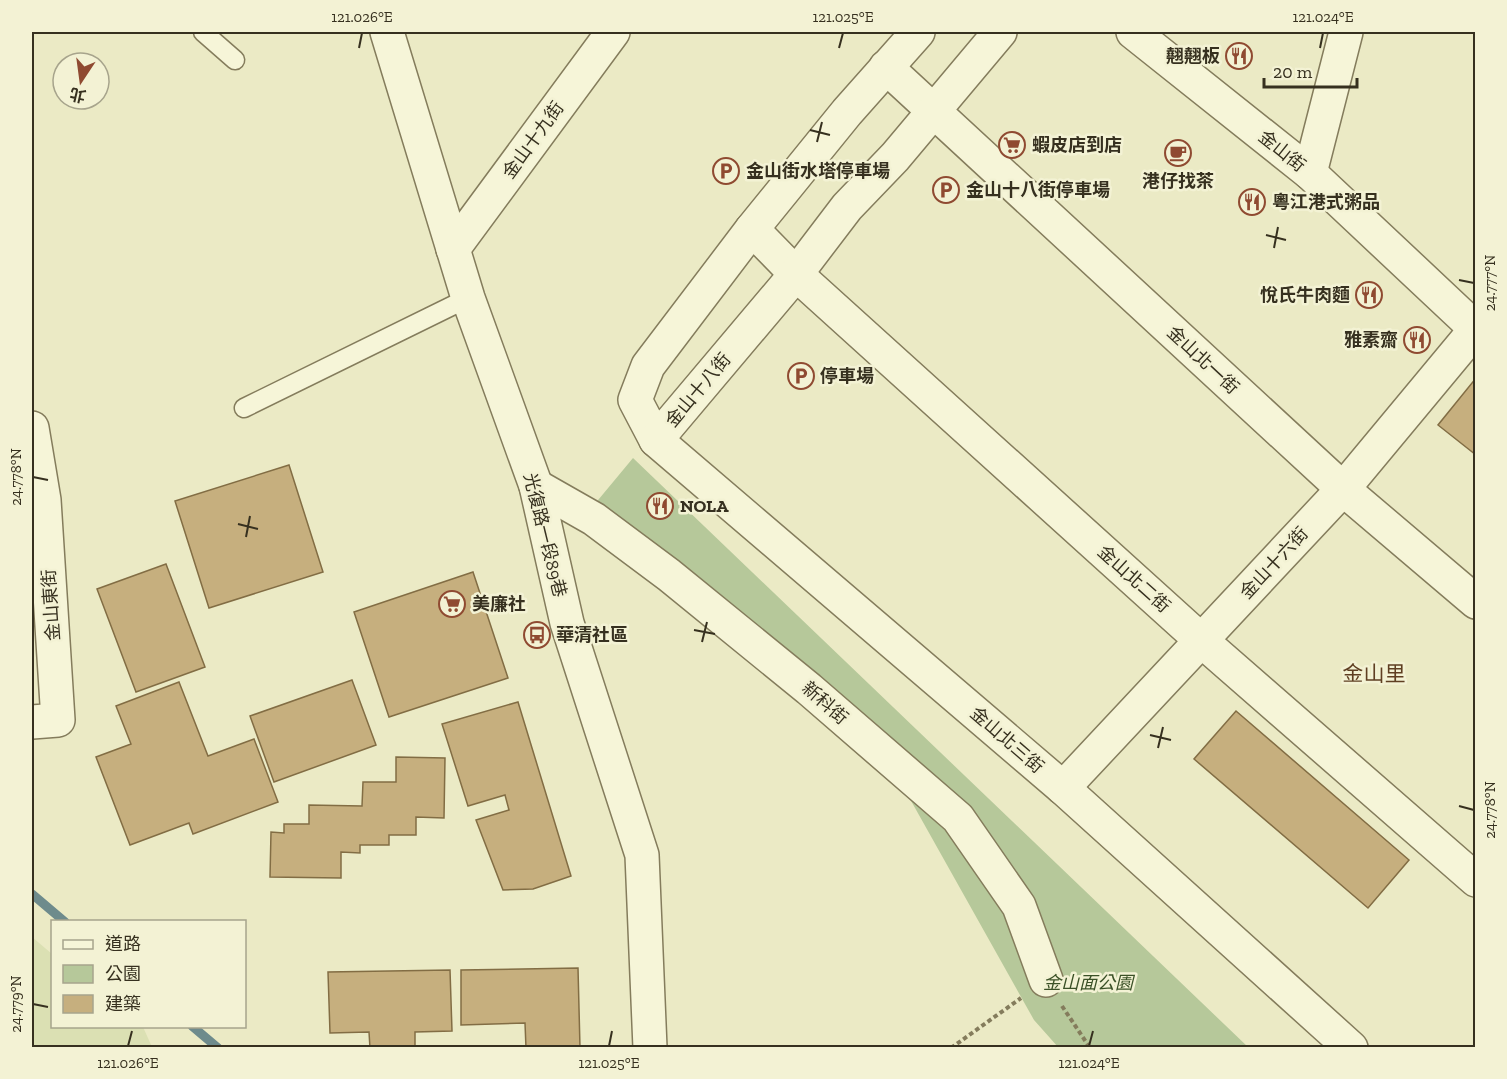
<svg xmlns="http://www.w3.org/2000/svg" width="1507" height="1079" font-family="'Zilla Slab','Noto Sans TC',serif">
  <style>
    .farmland { fill: #dbe0b3 }
    .green { fill: #b6c89a }
    .lines { fill: none; stroke-linecap: round; stroke-linejoin: round }
    .stream { stroke: #6e8b8c; stroke-width: 9 }
    .building { fill: #c6af7e; stroke: #826d44; stroke-width: 1.5 }
    .service-casing { stroke: #847c5c; stroke-width: 21 }
    .minor-casing { stroke: #847c5c; stroke-width: 36 }
    .path { stroke: #847c5c; stroke-width: 4; stroke-dasharray: 4.5 3; stroke-linecap: butt }
    .service { stroke: #f6f5d8; stroke-width: 18 }
    .minor { stroke: #f6f5d8; stroke-width: 33 }
    .ticks { fill: none; stroke: #36301f; stroke-width: 2 }
    .labels { text-anchor: middle; stroke-width: 5; stroke-linejoin: round; paint-order: stroke }
    .poi-label { font-size: 18px; font-weight: bold; fill: #36301f; stroke: #f3f2d4; text-anchor: start }
    .street-label { font-size: 18px; fill: #36301f; stroke: #f3f2d4 }
    .park-label { font-size: 18px; font-style: italic; fill: #3b5127; stroke: #f3f2d4 }
    .quarter-label { font-size: 21px; fill: #5f3f22; stroke: #f3f2d4 }
    .neatline { fill: none; stroke: #36301f; stroke-width: 2 }
    .ticks-label { font-size: 15px; text-anchor: middle; fill: #36301f }
  </style>
  <rect width="100%" height="100%" fill="#ebeac5"/>
  <polygon class="farmland" points="32,937 52,954 52,1026 143,1027 152,1047 32,1047"/>
  <polygon class="green" points="633,458 1248,1047 1058,1047 1034,1020 910,799 584,517"/>
  <g class="lines">
    <g class="stream">
      <polyline points="32,894 65,922"/>
      <polyline points="192,1026 218,1048"/>
    </g>
  </g>
  <g class="building">
    <polygon points="1476,378 1476,455 1438,425"/>
    <polygon points="289,465 323,572 209,608 175,501"/>
    <polygon points="166,564 205,667 136,692 97,589"/>
    <polygon points="473,572 508,678 389,717 354,612"/>
    <polygon points="352,680 376,745 274,782 250,716"/>
    <polygon points="179,682 208,756 254,739 278,802 193,834 189,823 130,845 96,757 131,744 116,706"/>
    <polygon points="518,702 571,876 533,889 503,890 476,820 509,810 505,795 468,806 442,724"/>
    <polygon points="1236,711 1409,860 1368,908 1194,759"/>
    <polygon points="396,757 445,758 444,818 416,817 416,835 389,835 389,845 360,845 360,853 341,852 341,878 270,877 271,832 284,833 284,824 309,824 309,805 362,806 363,782 396,782"/>
    <polygon points="578,968 580,1048 526,1048 525,1023 461,1025 461,970"/>
    <polygon points="450,970 452,1031 415,1032 415,1048 370,1048 369,1032 330,1033 328,972"/>
  </g>
  <g class="lines">
    <defs>
      <g id="service">
        <polyline points="203,32 235,60"/>
        <polyline points="244,408 468,298"/>
      </g>
      <g id="minor">
        <polyline points="387,32 468,298 536,486 567,623 642,855 650,1048"/>
        <polyline points="918,32 847,112 752,229 648,366 635,400 656,440 1063,788 1351,1048"/>
        <polyline points="1133,32 1310,173 1476,329"/>
        <polyline points="886,67 1343,489 1476,602"/>
        <polyline points="1310,173 1346,32"/>
        <polyline points="752,229 796,274 1202,641 1476,880"/>
        <polyline points="453,249 613,32"/>
        <polyline points="32,428 44,500 58,720 32,722"/>
        <polyline points="656,440 796,274 847,207 895,157 1000,32"/>
        <polyline points="536,486 594,519 669,575 809,689 958,818 1019,906 1046,980"/>
        <polyline points="1063,788 1343,489 1476,329"/>
      </g>
    </defs>
    <use href="#service" class="service-casing"/>
    <use href="#minor" class="minor-casing"/>
    <g class="path">
      <polyline points="1062,1006 1090,1048"/>
      <polyline points="951,1048 1021,998"/>
    </g>
    <use href="#service" class="service"/>
    <use href="#minor" class="minor"/>
  </g>
  <path class="ticks" d="M359,48L362,33M839,48L843,33M1320,48L1323,33M810,130L830,135M817,142L822,122M1266,235L1286,240M1274,248L1278,227M1459,280L1474,283M33,477L48,480M238,524L258,529M246,537L250,516M694,630L715,634M702,642L707,622M1150,735L1171,740M1158,748L1163,727M1459,806L1474,810M33,1004L48,1007M128,1046L132,1031M609,1046L612,1031M1089,1046L1093,1031"/>
  <defs>
    <symbol id="restaurant-ring" viewBox="-11 -11 22 22"><circle r="9.5" fill="#f3f2d4" stroke="#8f4a31" stroke-width="1.5"/><path d="M-5-6h1v4h1v-4h1v4h1v-4h1v5L-1.5 .5V6h-2V.5L-5-1ZM5-6V6H3V1.5H1.5Q1.5-4 5-6Z" fill="#8f4a31"/></symbol>
    <symbol id="supermarket-ring" viewBox="-11 -11 22 22"><circle r="9.5" fill="#f3f2d4" stroke="#8f4a31" stroke-width="1.5"/><path d="M-6-5.5h2.5l.6 2H6L4.5 2H-2.5L-4.4-4H-6ZM-1.5 3.2a1.3 1.3 0 1 0 .1 0ZM3 3.2a1.3 1.3 0 1 0 .1 0Z" fill="#8f4a31"/></symbol>
    <symbol id="cafe-ring" viewBox="-11 -11 22 22"><circle r="9.5" fill="#f3f2d4" stroke="#8f4a31" stroke-width="1.5"/><path d="M-5.5-4.5H6V0H3Q3 3.5 0 3.5H-2.5Q-5.5 3.5-5.5 0ZM3-3.2v2h1.7v-2ZM-6 4.5H4V6H-6Z" fill="#8f4a31"/></symbol>
    <symbol id="parking-ring" viewBox="-11 -11 22 22"><circle r="9.5" fill="#f3f2d4" stroke="#8f4a31" stroke-width="1.5"/><path d="M-3.5-5.5H1a3.5 3.5 0 0 1 0 7H-1V5.5H-3.5ZM-1-3.4V-.6H.8a1.4 1.4 0 0 0 0-2.8Z" fill="#8f4a31"/></symbol>
    <symbol id="bus-ring" viewBox="-11 -11 22 22"><circle r="9.5" fill="#f3f2d4" stroke="#8f4a31" stroke-width="1.5"/><path d="M-5-6H5V4H4V6H2V4H-2V6H-4V4H-5ZM-3.5-4V0h7V-4ZM-3.5 1.2v1.5H-2V1.2ZM2 1.2v1.5H3.5V1.2Z" fill="#8f4a31"/></symbol>
  </defs>
  <g fill-rule="evenodd">
    <use href="#restaurant-ring" x="1224" y="41" width="30" height="30"/>
    <use href="#supermarket-ring" x="997" y="130" width="30" height="30"/>
    <use href="#cafe-ring" x="1163" y="138" width="30" height="30"/>
    <use href="#parking-ring" x="711" y="156" width="30" height="30"/>
    <use href="#parking-ring" x="931" y="175" width="30" height="30"/>
    <use href="#restaurant-ring" x="1237" y="187" width="30" height="30"/>
    <use href="#restaurant-ring" x="1354" y="280" width="30" height="30"/>
    <use href="#restaurant-ring" x="1402" y="325" width="30" height="30"/>
    <use href="#parking-ring" x="786" y="361" width="30" height="30"/>
    <use href="#restaurant-ring" x="645" y="491" width="30" height="30"/>
    <use href="#supermarket-ring" x="437" y="589" width="30" height="30"/>
    <use href="#bus-ring" x="522" y="620" width="30" height="30"/>
  </g>
  <g class="labels">
    <g class="poi-label">
      <text x="1220" y="62" text-anchor="end">翹翹板</text>
      <text x="1032" y="151">蝦皮店到店</text>
      <text x="746" y="177">金山街水塔停車場</text>
      <text x="1178" y="187" text-anchor="middle">港仔找茶</text>
      <text x="966" y="196">金山十八街停車場</text>
      <text x="1272" y="208">粵江港式粥品</text>
      <text x="1350" y="301" text-anchor="end">悅氏牛肉麵</text>
      <text x="1398" y="346" text-anchor="end">雅素齋</text>
      <text x="820" y="382">停車場</text>
      <text x="680" y="512">NOLA</text>
      <text x="472" y="610">美廉社</text>
      <text x="556" y="641">華清社區</text>
    </g>
    <g class="street-label">
      <text transform="translate(533 140) rotate(-54)" y="6">金山十九街</text>
      <text transform="translate(1282 151) rotate(39)" y="6">金山街</text>
      <text transform="translate(1203 360) rotate(43)" y="6">金山北一街</text>
      <text transform="translate(698 390) rotate(-50)" y="6">金山十八街</text>
      <text transform="translate(545 535) rotate(76)" y="6">光復路一段89巷</text>
      <text transform="translate(1274 563) rotate(-47)" y="6">金山十六街</text>
      <text transform="translate(1134 579) rotate(42)" y="6">金山北二街</text>
      <text transform="translate(51 605) rotate(-94)" y="6">金山東街</text>
      <text transform="translate(825 703) rotate(41)" y="6">新科街</text>
      <text transform="translate(1007 740) rotate(41)" y="6">金山北三街</text>
    </g>
    <g class="park-label">
      <text x="1088" y="989">金山面公園</text>
    </g>
    <g class="quarter-label">
      <text x="1374" y="681">金山里</text>
    </g>
  </g>
  <rect width="1507" height="1079" fill="none" stroke="#f3f2d4" stroke-width="66"/>
  <rect x="51" y="920" width="195" height="108" fill="#f3f2d4" stroke="#a7a48c" stroke-width="1.5"/>
  <rect x="63" y="940" width="30" height="9" fill="#f6f5d8" stroke="#a7a48c" stroke-width="1.5"/>
  <text x="105" y="950" font-size="18" fill="#36301f">道路</text>
  <rect x="63" y="965" width="30" height="18" fill="#b6c89a" stroke="#a7a48c" stroke-width="1.5"/>
  <text x="105" y="980" font-size="18" fill="#36301f">公園</text>
  <rect x="63" y="995" width="30" height="18" fill="#c6af7e" stroke="#a7a48c" stroke-width="1.5"/>
  <text x="105" y="1010" font-size="18" fill="#36301f">建築</text>
  <g transform="translate(81 81) rotate(193)"><circle r="28" fill="#f3f2d4" stroke="#a7a48c" stroke-width="1.5"/>
  <path d="M0-4.5L10 22L0 15L-10 22Z" fill="#8f4a31"/>
  <text y="-9" font-size="16" font-weight="bold" text-anchor="middle" fill="#36301f">北</text>
  </g>
  <path d="M1264 78v9h93v-9" fill="none" stroke="#36301f" stroke-width="3"/>
  <text x="1273" y="78" font-size="18" fill="#36301f" stroke="#f3f2d4" stroke-width="4.5" paint-order="stroke">20 m</text>
  <rect x="33" y="33" width="1441" height="1013" class="neatline"/>
  <g class="ticks-label">
    <text x="362" y="22">121.026°E</text>
    <text x="843" y="22">121.025°E</text>
    <text x="1323" y="22">121.024°E</text>
    <text transform="translate(1490 283) rotate(-90)" y="5">24.777°N</text>
    <text transform="translate(16 477) rotate(-90)" y="5">24.778°N</text>
    <text transform="translate(1490 810) rotate(-90)" y="5">24.778°N</text>
    <text transform="translate(16 1004) rotate(-90)" y="5">24.779°N</text>
    <text x="128" y="1068">121.026°E</text>
    <text x="609" y="1068">121.025°E</text>
    <text x="1089" y="1068">121.024°E</text>
  </g>
</svg>
